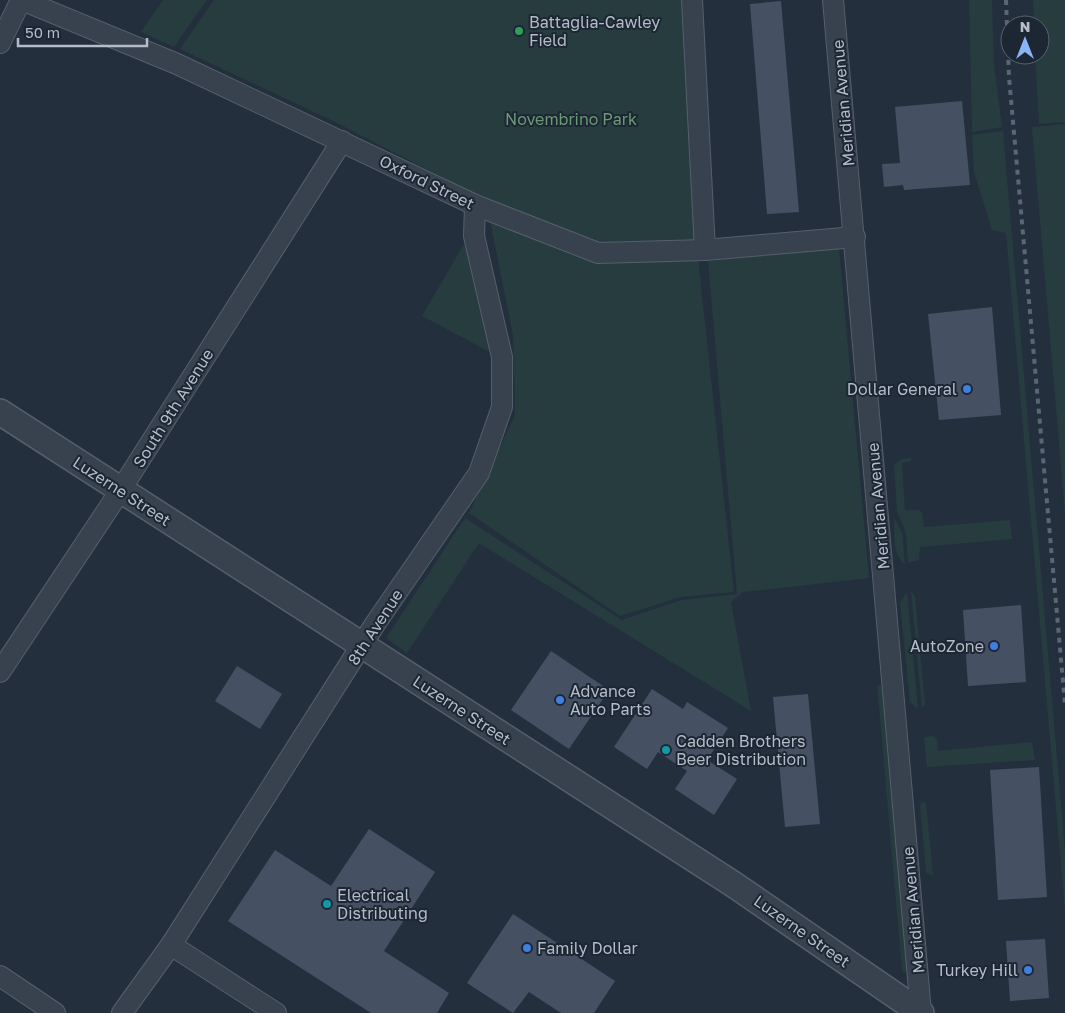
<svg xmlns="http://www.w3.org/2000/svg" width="1065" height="1013" font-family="'Golos Text',sans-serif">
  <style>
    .green { fill: #263c3f }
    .building { fill: #455162 }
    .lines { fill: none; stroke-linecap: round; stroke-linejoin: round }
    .minor-casing { stroke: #565f6c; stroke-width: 22 }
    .tertiary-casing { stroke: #565f6c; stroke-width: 28 }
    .minor { stroke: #38414e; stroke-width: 20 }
    .tertiary { stroke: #38414e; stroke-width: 25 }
    .rail { stroke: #5a6575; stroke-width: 4; stroke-dasharray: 5 5; stroke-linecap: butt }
    .leisure-dot { fill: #2e9e5b; stroke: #1d2633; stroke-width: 2 }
    .shop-dot { fill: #3f7fe0; stroke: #1d2633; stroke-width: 2 }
    .culture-dot { fill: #0f9aa8; stroke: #1d2633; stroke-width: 2 }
    .labels { text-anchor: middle; stroke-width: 4; stroke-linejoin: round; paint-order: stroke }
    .poi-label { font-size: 16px; fill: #b4bcc9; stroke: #1d2633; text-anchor: start }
    .street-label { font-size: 16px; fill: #b4bcc9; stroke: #1d2633 }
    .park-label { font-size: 16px; fill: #6b9a76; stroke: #1d2633 }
  </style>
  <rect width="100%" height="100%" fill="#242f3e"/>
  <g class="green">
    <polygon points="163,0 207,0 174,47 141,32"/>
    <polygon points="214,0 683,0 696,239 734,592 681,597 620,616 469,513 515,415 513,335 486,200 333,121 180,49"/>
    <polygon points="969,0 992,0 994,64 1002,127 972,132"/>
    <polygon points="1033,0 1065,0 1065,122 1039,124 1035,55 1040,55 1040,25 1034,25"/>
    <polygon points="1065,124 1065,514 1032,127"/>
    <polygon points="1003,131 1065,851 1065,911 1006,233 992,230 974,172 972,135"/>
    <polygon points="467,239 491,348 488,351 422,316"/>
    <polygon points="839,248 869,578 743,592 731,602 751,711 479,543 407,653 386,638 465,518 622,620 681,600 737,594 708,261"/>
    <polygon points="911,458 911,461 902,463 905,510 918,510 922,512 924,527 1010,520 1012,539 920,547 919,560 908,563 906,533 897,511 894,465 902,459"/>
    <path d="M894,517L902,533L905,564C891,554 895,533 894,517Z"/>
    <polygon points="911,591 915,597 925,704 922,708"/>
    <polygon points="907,592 918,709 910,702 900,603"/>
    <polygon points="877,684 882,687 908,966 905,974 902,970"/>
    <polygon points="933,736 937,739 938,751 1032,742 1035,760 927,767 924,737"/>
    <polygon points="926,802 933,876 926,872 920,807 921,803"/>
  </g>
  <g class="building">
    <polygon points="781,1 799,212 767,214 750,4"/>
    <polygon points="962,101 970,185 904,190 903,185 884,187 882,164 900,163 895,107"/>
    <polygon points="992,307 1001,415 939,420 928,314"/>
    <polygon points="1021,605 1026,682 968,686 963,610"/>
    <polygon points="551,651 609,690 569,749 511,710"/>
    <polygon points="237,666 282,694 260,729 215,701"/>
    <polygon points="652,689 683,709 687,702 728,728 707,760 737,779 714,815 675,789 687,771 658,752 647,769 614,747"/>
    <polygon points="808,694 820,824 785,827 773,697"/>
    <polygon points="1039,767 1047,897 998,900 990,770"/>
    <polygon points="369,829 435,872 384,951 449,993 437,1013 371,1013 228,921 275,850 331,886"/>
    <polygon points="513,914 615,981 594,1013 561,1013 529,992 513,1013 467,983"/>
    <polygon points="1045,939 1049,998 1010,1001 1006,941"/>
  </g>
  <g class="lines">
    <defs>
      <g id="minor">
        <polyline points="22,0 177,64 475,205 598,253 705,250 855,237"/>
        <polyline points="692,0 705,250"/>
        <polyline points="833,0 921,1013"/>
        <polyline points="0,43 21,0"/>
        <polyline points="0,672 120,491 342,141"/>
        <polyline points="171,945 276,1013"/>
        <polyline points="0,976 55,1013"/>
        <polyline points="122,1013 171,945 375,624 479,473 502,407 502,357 474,236 475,205"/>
      </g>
      <polyline id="tertiary" points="0,412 733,884 921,1013"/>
    </defs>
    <use href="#minor" class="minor-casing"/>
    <use href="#tertiary" class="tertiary-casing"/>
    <use href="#minor" class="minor"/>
    <use href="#tertiary" class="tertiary"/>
    <polyline class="rail" points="1006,0 1009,77 1065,704"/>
  </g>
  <circle class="leisure-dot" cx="519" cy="31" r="5"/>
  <g class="shop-dot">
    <circle cx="967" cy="389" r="5"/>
    <circle cx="994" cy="646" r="5"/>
    <circle cx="560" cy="700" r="5"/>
    <circle cx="527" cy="948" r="5"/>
    <circle cx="1028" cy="970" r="5"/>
  </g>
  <g class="culture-dot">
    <circle cx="666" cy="750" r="5"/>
    <circle cx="327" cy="904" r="5"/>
  </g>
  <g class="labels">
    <g class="poi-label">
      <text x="529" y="28">Battaglia-Cawley<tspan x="529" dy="18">Field</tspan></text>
      <text x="957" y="395" text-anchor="end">Dollar General</text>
      <text x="984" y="652" text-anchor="end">AutoZone</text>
      <text x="570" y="697">Advance<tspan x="570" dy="18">Auto Parts</tspan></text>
      <text x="676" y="747">Cadden Brothers<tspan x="676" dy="18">Beer Distribution</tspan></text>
      <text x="337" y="901">Electrical<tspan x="337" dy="18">Distributing</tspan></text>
      <text x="537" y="954">Family Dollar</text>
      <text x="1018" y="976" text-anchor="end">Turkey Hill</text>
    </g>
    <g class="street-label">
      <text transform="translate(843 103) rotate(-95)" y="6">Meridian Avenue</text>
      <text transform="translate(427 182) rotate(26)" y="6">Oxford Street</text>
      <text transform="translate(173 408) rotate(-58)" y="6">South 9th Avenue</text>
      <text transform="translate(122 491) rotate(33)" y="6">Luzerne Street</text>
      <text transform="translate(878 506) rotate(-95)" y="6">Meridian Avenue</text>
      <text transform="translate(375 627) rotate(-57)" y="6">8th Avenue</text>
      <text transform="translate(462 710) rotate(33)" y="6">Luzerne Street</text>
      <text transform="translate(913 910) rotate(-95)" y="6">Meridian Avenue</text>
      <text transform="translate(802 931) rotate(35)" y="6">Luzerne Street</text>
    </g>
    <g class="park-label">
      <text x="571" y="125">Novembrino Park</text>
    </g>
  </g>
  <g transform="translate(1025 40)"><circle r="24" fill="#1d2633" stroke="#59626f"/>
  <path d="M0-4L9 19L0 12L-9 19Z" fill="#8ab4f8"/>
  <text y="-8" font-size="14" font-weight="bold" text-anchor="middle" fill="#b4bcc9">N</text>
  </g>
  <path d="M18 38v8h129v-8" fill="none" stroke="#b4bcc9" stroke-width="2.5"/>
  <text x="25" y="38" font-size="15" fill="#b4bcc9" stroke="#1d2633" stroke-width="4" paint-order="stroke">50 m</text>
</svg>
